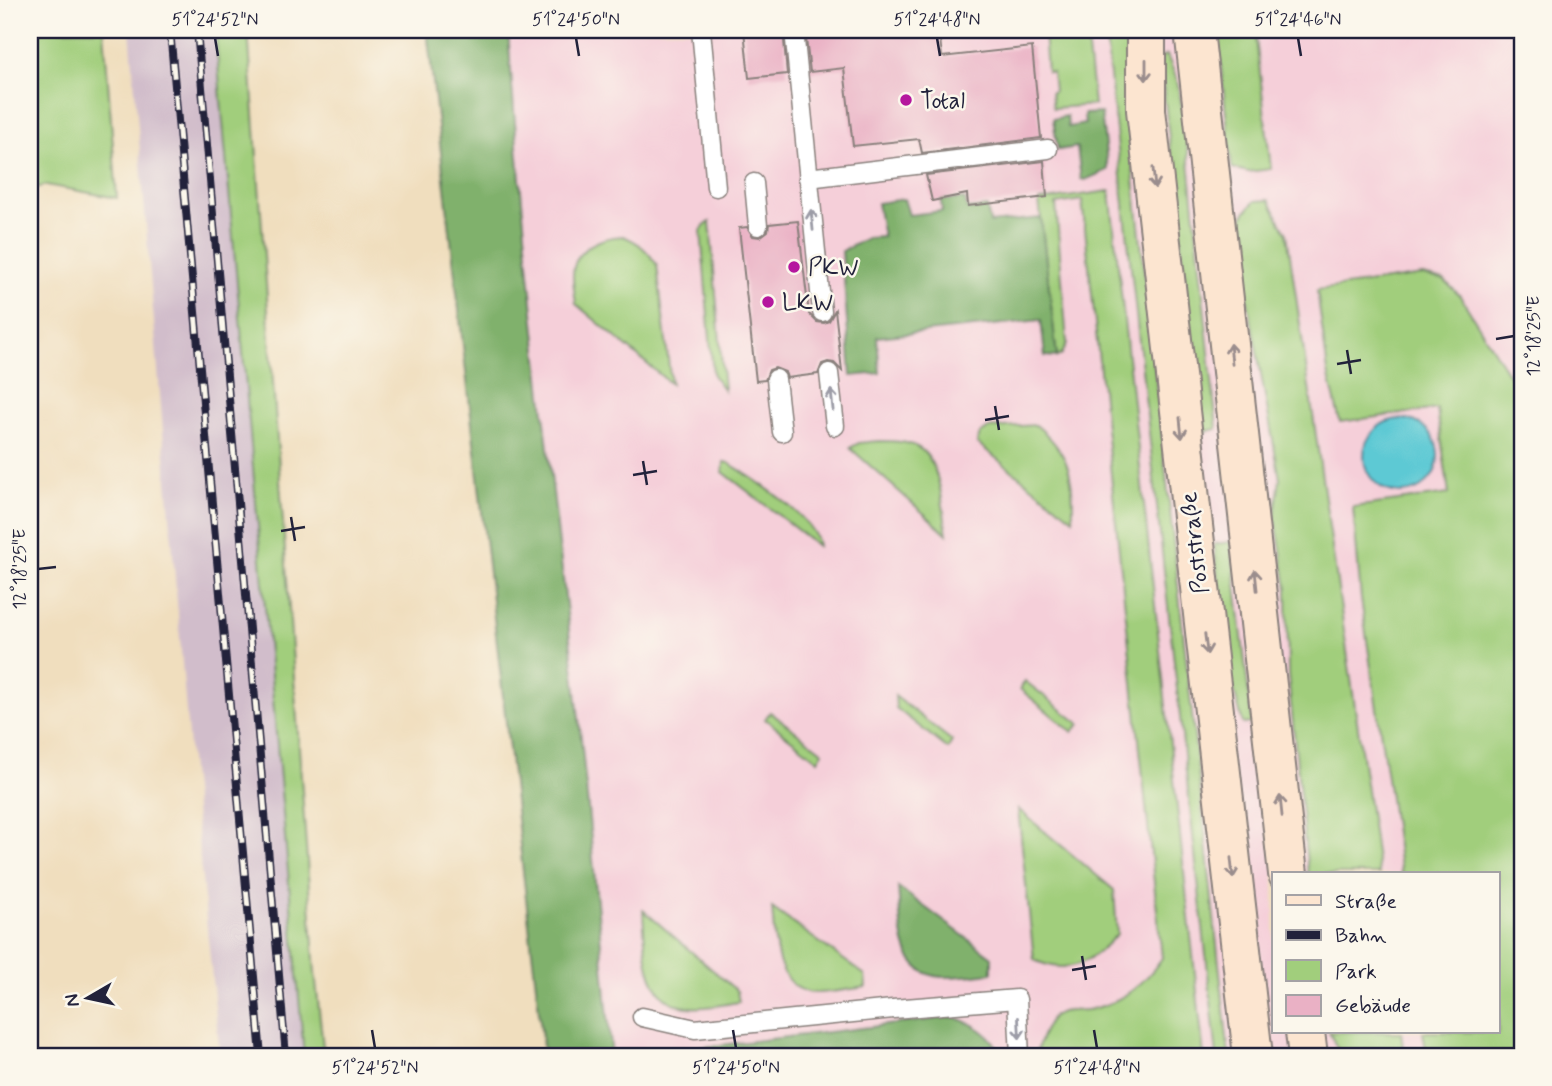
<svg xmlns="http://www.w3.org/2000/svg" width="1552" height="1086" font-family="Mynerve,sans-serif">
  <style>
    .built { fill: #f5cfd9; fill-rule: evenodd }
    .industrial { fill: #d1bdcb }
    .green { fill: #a1ce7c; stroke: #62785c; stroke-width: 2 }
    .forest { fill: #80b16c; stroke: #516a54; stroke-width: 2 }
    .water { fill: #5dc9d4; stroke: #407688; stroke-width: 2 }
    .building { fill: #eab1c5 }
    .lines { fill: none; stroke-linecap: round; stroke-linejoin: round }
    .lane-casing { stroke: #89807c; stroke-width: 21 }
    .secondary-casing { stroke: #89807c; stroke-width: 42 }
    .lane { stroke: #fff; stroke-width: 18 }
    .secondary { stroke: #fce5d0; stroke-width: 38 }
    .rail-casing { stroke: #22223b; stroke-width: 8 }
    .rail { stroke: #fbf7ec; stroke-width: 5; stroke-dasharray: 16; stroke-linecap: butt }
    .oneway { stroke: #9a8d8d }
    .oneway2 { stroke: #9c9ca7 }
    .ticks { fill: none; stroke: #22223b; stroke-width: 2.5 }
    .poi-dot { fill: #b5179e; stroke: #fbf7ec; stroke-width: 2.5 }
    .labels { text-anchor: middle; stroke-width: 5; stroke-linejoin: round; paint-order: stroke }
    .poi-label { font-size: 24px; fill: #22223b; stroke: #fbf7ec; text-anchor: start }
    .street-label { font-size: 24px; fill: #22223b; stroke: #fbf7ec }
    .neatline { fill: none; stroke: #22223b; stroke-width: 2.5 }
    .ticks-label { font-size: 18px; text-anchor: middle; fill: #22223b }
  </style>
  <rect width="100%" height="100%" fill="#fbf7ec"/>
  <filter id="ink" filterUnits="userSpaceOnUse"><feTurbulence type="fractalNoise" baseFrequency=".0143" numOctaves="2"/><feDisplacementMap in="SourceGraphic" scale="14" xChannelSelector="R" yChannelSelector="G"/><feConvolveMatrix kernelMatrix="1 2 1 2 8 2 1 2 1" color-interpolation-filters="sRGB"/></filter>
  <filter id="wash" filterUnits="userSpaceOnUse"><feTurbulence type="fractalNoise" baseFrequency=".00686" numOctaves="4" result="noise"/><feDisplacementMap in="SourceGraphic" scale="28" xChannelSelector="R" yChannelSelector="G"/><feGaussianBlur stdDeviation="1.57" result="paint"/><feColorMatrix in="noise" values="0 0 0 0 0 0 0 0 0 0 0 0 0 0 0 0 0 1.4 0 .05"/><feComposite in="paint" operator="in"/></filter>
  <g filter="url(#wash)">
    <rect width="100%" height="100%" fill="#f0debe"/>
    <path class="built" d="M427,30H1522V1056H544ZM1274,874H1498V1032H1274Z"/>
    <polygon class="industrial" points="130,30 248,30 315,973 324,1056 220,1056 190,760"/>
    <g class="green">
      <polygon points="30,30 104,30 117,198 46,185 30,190"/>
      <polygon points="215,30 248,30 315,973 324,1056 304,1056"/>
      <polygon points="1061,30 1086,30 1094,105 1053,108 1051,92 1054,91 1052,72 1047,72 1044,33"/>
      <polygon points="1105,30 1130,30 1127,100 1133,170 1229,1056 1217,1056"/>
      <polygon points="1217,30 1255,30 1271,169 1248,172 1232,168"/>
      <polygon points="1167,55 1177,80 1185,123 1217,429 1202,432 1160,57"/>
      <path d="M1110,191L1204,1056H1036C1038,1045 1045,1024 1054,1016C1063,1008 1081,1012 1092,1009C1124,1001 1144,984 1162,958L1082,200L1056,204L1067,343L1062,354L1057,357L1039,201Z"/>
      <polygon points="1269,200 1287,234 1379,874 1308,874 1288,674 1287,588 1275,515 1280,479 1236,236 1245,212 1255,201"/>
      <polygon points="710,222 724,390 713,375 701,231 704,226"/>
      <path d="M623,236C639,242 648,251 657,265L671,384L576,304C575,295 573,285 573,276C573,248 600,237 623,236Z"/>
      <polygon points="1423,275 1444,280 1460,296 1522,396 1522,1055 1516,1056 1427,1056 1423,1032 1498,1032 1498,874 1401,874 1361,599 1353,507 1449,494 1437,409 1340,422 1328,372 1317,290"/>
      <path d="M1036,425C1071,454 1073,476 1073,519L977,443L980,434L989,428Z"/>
      <path d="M879,441C891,441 907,441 917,447C941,459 943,510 947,534L850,448L859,443Z"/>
      <path d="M724,462L729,463C753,479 816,517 818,546L723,472Z"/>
      <polygon points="1231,542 1252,723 1243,724 1227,664 1214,544"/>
      <polygon points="1025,681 1080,724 1072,732 1020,689"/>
      <polygon points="895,696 952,741 948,749 896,708"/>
      <polygon points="770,712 823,752 818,760 765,719"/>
      <path d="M1018,809L1114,890L1117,934C1092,961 1071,977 1034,960Z"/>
      <path d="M772,908L865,975L866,987C850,989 832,993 816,993C773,991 775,938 772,908Z"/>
      <path d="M643,910L737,991L739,1002C719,1005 692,1012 673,1003C643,988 645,938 643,910Z"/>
      <polygon points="1329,1032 1401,1032 1404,1056 1341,1056"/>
    </g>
    <g class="forest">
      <path d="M427,30H508C523,248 550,465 575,682C589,806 599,931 612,1056L646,1054L954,1017C973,1023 994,1035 1001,1056H544Z"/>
      <polygon points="1101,113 1108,170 1085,180 1081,179 1077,147 1058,150 1053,119 1067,116 1068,127 1085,124 1084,114"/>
      <polygon points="904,199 909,215 942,211 941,200 965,199 967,209 987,207 990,223 1041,218 1057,357 1045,356 1041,320 877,337 880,373 851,376 842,251 867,238 883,237 877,203"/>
      <path d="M898,887L992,957V973C977,974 945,980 931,975C897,964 901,916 898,887Z"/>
    </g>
    <circle class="water" cx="1401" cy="456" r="37"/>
    <g id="blocks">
      <g class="building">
        <polygon points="744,30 783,30 787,74 749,78"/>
        <polygon points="805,30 939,30 942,57 1032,47 1041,138 922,153 919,139 853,146 844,68 810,72"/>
        <polygon points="1044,161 1047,197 968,206 967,194 932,201 926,175"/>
        <polygon points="798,221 809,314 817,322 824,323 829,321 835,310 842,371 834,363 828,362 822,364 818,374 787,378 785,372 775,368 769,370 765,380 756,381 739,228 747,227 753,236 760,237 768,231 769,224"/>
      </g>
    </g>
  </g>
  <g filter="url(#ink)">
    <use href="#blocks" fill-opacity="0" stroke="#89807c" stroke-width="2"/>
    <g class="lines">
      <defs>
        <g id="lane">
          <polyline points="701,30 716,187"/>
          <polyline points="794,30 822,312"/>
          <polyline points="808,178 1048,149"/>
          <polyline points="754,183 758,226"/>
          <polyline points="829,373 835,426"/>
          <polyline points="776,379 782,432"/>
          <polyline points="642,1017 695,1029 893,1009 1017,999 1020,1056"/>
        </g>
        <g id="secondary">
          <polyline points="1146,30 1146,110 1253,1056"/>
          <polyline points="1194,30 1288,874"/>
          <polyline points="1305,1032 1308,1056"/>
        </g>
      </defs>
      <use href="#lane" class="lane-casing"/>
      <use href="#secondary" class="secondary-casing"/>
      <use href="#lane" class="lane"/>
      <use href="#secondary" class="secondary"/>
      <defs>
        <g id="rail">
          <polyline points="170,30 261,1056"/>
          <polyline points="197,30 286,1056"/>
        </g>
      </defs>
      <use href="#rail" class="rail-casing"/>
      <use href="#rail" class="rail"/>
    </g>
    <defs><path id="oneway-shaft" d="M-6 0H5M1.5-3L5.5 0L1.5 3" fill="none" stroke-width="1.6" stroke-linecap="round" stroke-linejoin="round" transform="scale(1.75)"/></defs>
    <g class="oneway">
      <use href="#oneway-shaft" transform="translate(1146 70) rotate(90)"/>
      <use href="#oneway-shaft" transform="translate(1154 178) rotate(84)"/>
      <use href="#oneway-shaft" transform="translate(1231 354) rotate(-96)"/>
      <use href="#oneway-shaft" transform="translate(1181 428) rotate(84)"/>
      <use href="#oneway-shaft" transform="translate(1256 580) rotate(-96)"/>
      <use href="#oneway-shaft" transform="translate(1206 644) rotate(83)"/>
      <use href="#oneway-shaft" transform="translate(1281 806) rotate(-96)"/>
      <use href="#oneway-shaft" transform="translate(1232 868) rotate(84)"/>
    </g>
    <g class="oneway2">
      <use href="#oneway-shaft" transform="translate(812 220) rotate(-96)"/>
      <use href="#oneway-shaft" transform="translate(832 400) rotate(-96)"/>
      <use href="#oneway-shaft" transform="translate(1019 1028) rotate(87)"/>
    </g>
  </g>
  <path class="ticks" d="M215,38L218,56M576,38L579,56M937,38L940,56M1298,38L1301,56M1496,339L1514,336M1347,350L1351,374M1337,364L1361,360M995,406L999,430M985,420L1009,416M643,461L647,485M633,475L657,471M291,517L295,541M281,531L305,527M38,569L56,567M1082,956L1086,980M1072,970L1096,966M372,1030L375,1048M733,1030L736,1048M1094,1030L1097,1048"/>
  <g class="poi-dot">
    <circle cx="906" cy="100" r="7"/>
    <circle cx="794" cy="267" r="7"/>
    <circle cx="768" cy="302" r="7"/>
  </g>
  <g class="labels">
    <g class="poi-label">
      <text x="920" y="108">Total</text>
      <text x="808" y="275">PKW</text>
      <text x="782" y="310">LKW</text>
    </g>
    <g class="street-label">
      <text transform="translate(1194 543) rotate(-97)" y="8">Poststraße</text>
    </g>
  </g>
  <rect width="1552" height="1086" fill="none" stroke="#fbf7ec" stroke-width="77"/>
  <rect x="1272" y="872" width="228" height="161" fill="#fbf7ec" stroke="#a4a2a5" stroke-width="2"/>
  <rect x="1286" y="895" width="35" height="10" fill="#fce5d0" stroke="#a4a2a5" stroke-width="2"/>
  <text x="1335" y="908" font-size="21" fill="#22223b">Straße</text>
  <rect x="1286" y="930" width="35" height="10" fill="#22223b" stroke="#a4a2a5" stroke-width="2"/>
  <text x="1335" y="942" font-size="21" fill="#22223b">Bahn</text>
  <rect x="1286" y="960" width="35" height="21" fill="#a1ce7c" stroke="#a4a2a5" stroke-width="2"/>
  <text x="1335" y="978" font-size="21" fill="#22223b">Park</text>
  <rect x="1286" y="995" width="35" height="21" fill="#eab1c5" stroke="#a4a2a5" stroke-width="2"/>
  <text x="1335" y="1012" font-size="21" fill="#22223b">Gebäude</text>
  <g transform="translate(88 998) rotate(261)" stroke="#fbf7ec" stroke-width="5" paint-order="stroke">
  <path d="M0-5L12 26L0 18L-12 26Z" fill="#22223b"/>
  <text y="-10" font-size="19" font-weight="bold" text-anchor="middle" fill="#22223b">N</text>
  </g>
  <rect x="38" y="38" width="1476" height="1010" class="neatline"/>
  <g class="ticks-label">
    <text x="215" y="25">51°24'52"N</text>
    <text x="576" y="25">51°24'50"N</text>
    <text x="937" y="25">51°24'48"N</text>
    <text x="1298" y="25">51°24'46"N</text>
    <text transform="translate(1533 336) rotate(-90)" y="6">12°18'25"E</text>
    <text transform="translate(19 569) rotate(-90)" y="6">12°18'25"E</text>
    <text x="375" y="1073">51°24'52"N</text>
    <text x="736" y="1073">51°24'50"N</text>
    <text x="1097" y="1073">51°24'48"N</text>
  </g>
</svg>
